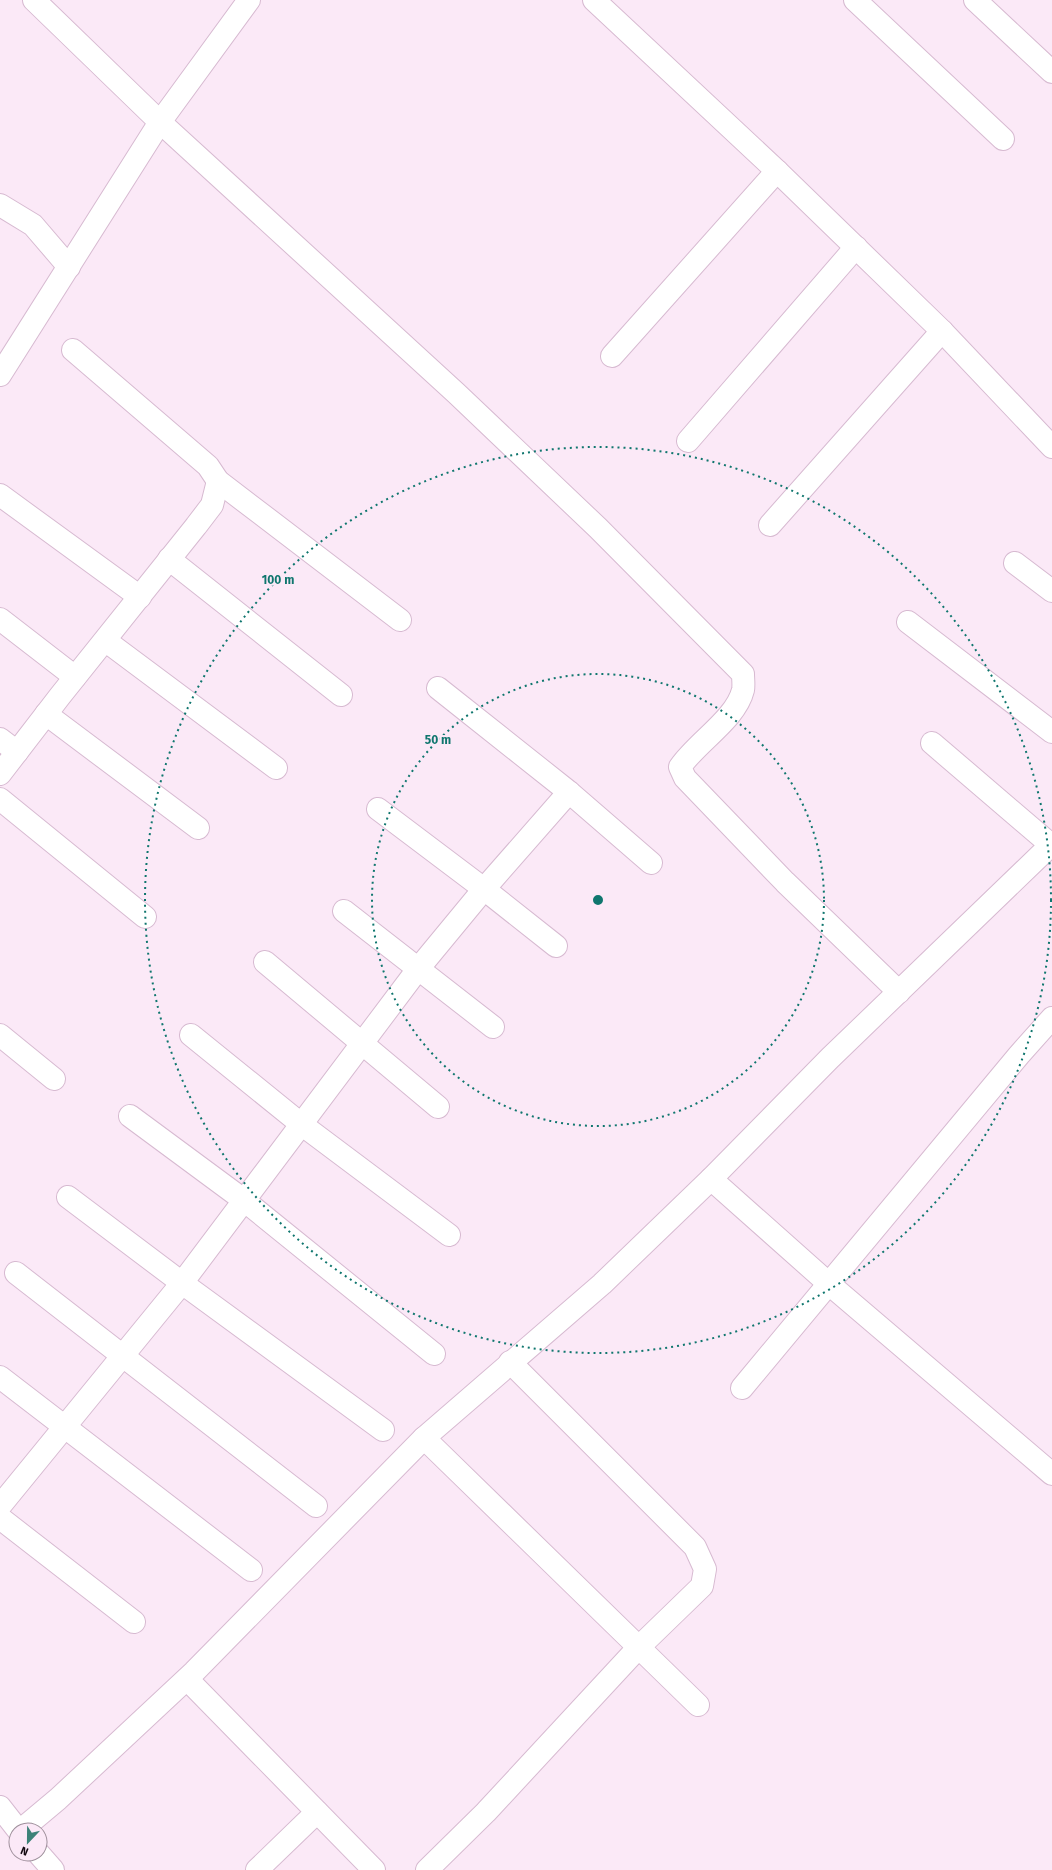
<svg xmlns="http://www.w3.org/2000/svg" width="1052" height="1870" font-family="'Fira Sans',sans-serif">
  <style>
    .lines { fill: none; stroke-linecap: round; stroke-linejoin: round }
    .street-casing { stroke: #d7bad1; stroke-width: 24 }
    .secondary-casing { stroke: #d7bad1; stroke-width: 24 }
    .street { stroke: #fff; stroke-width: 22 }
    .secondary { stroke: #fff; stroke-width: 22 }
    .ring { fill: none; stroke: #0f766e; stroke-width: 2; stroke-dasharray: 2 4 }
    .centre { fill: #0f766e; stroke: #fbe9f7; stroke-width: 2 }
    .ring-label { font-size: 12px; text-anchor: middle; font-weight: bold; fill: #0f766e; stroke: #fbe9f7; stroke-width: 4; stroke-linejoin: round; paint-order: stroke }
  </style>
  <rect width="100%" height="100%" fill="#fbe9f7"/>
  <g class="lines">
    <defs>
      <g id="street">
        <path d="M34,0L160,122L456,393L598,528L743,674C743,679 744,685 743,690C736,719 697,742 680,767L685,778L785,882L899,992"/>
        <polyline points="594,0 777,171 942,331 1052,447"/>
        <polyline points="855,0 1003,139"/>
        <polyline points="975,0 1052,72"/>
        <polyline points="0,205 33,225 69,267"/>
        <polyline points="612,356 777,171"/>
        <polyline points="688,441 856,247"/>
        <polyline points="218,481 400,620"/>
        <polyline points="0,495 140,597"/>
        <polyline points="770,525 942,331"/>
        <polyline points="169,559 341,695"/>
        <polyline points="1015,563 1052,591"/>
        <polyline points="0,619 75,677"/>
        <polyline points="908,622 1052,732"/>
        <polyline points="106,641 276,768"/>
        <polyline points="438,688 569,792 651,863"/>
        <polyline points="46,714 198,828"/>
        <polyline points="0,739 17,752"/>
        <polyline points="932,743 1051,845"/>
        <polyline points="0,774 60,696 196,526 212,505 218,481 208,466 73,350"/>
        <polyline points="0,799 145,917"/>
        <polyline points="378,809 484,889 556,946"/>
        <polyline points="344,911 493,1027"/>
        <polyline points="265,962 438,1107"/>
        <polyline points="0,1035 54,1079"/>
        <polyline points="191,1035 301,1124 449,1235"/>
        <polyline points="130,1116 245,1201 434,1354"/>
        <polyline points="711,1179 828,1283 1052,1474"/>
        <polyline points="68,1197 182,1283 383,1430"/>
        <polyline points="16,1273 316,1506"/>
        <polyline points="0,1377 251,1570"/>
        <polyline points="742,1388 1019,1055 1052,1018"/>
        <polyline points="424,1438 698,1705"/>
        <polyline points="0,1506 182,1283 418,969 484,889 569,792"/>
        <polyline points="0,1518 134,1622"/>
        <polyline points="187,1679 374,1870"/>
        <polyline points="21,1830 58,1799 194,1672 424,1438 602,1284 711,1179 830,1058 1052,844"/>
        <polyline points="257,1870 317,1812"/>
        <polyline points="427,1870 486,1812 638,1648 702,1586 705,1569 695,1547 510,1362"/>
      </g>
      <g id="secondary">
        <polyline points="0,375 160,122 249,0"/>
        <polyline points="0,1807 18,1830"/>
        <polyline points="39,1854 53,1870"/>
      </g>
    </defs>
    <use href="#street" class="street-casing"/>
    <use href="#secondary" class="secondary-casing"/>
    <use href="#street" class="street"/>
    <use href="#secondary" class="secondary"/>
  </g>
  <g class="ring">
    <circle cx="598" cy="900" r="226"/>
    <circle cx="598" cy="900" r="453"/>
  </g>
  <circle cx="598" cy="900" r="6" class="centre"/>
  <g class="ring-label">
    <text x="278" y="584">100 m</text>
    <text x="438" y="744">50 m</text>
  </g>
  <g transform="translate(28 1842) rotate(202)"><circle r="19" fill="#fbe9f7" stroke="#9e8f9b"/>
  <path d="M0-3L7 15L0 10L-7 15Z" fill="#3c8278"/>
  <text y="-6" font-size="11" font-weight="bold" text-anchor="middle" fill="#130911">N</text>
  </g>
</svg>
